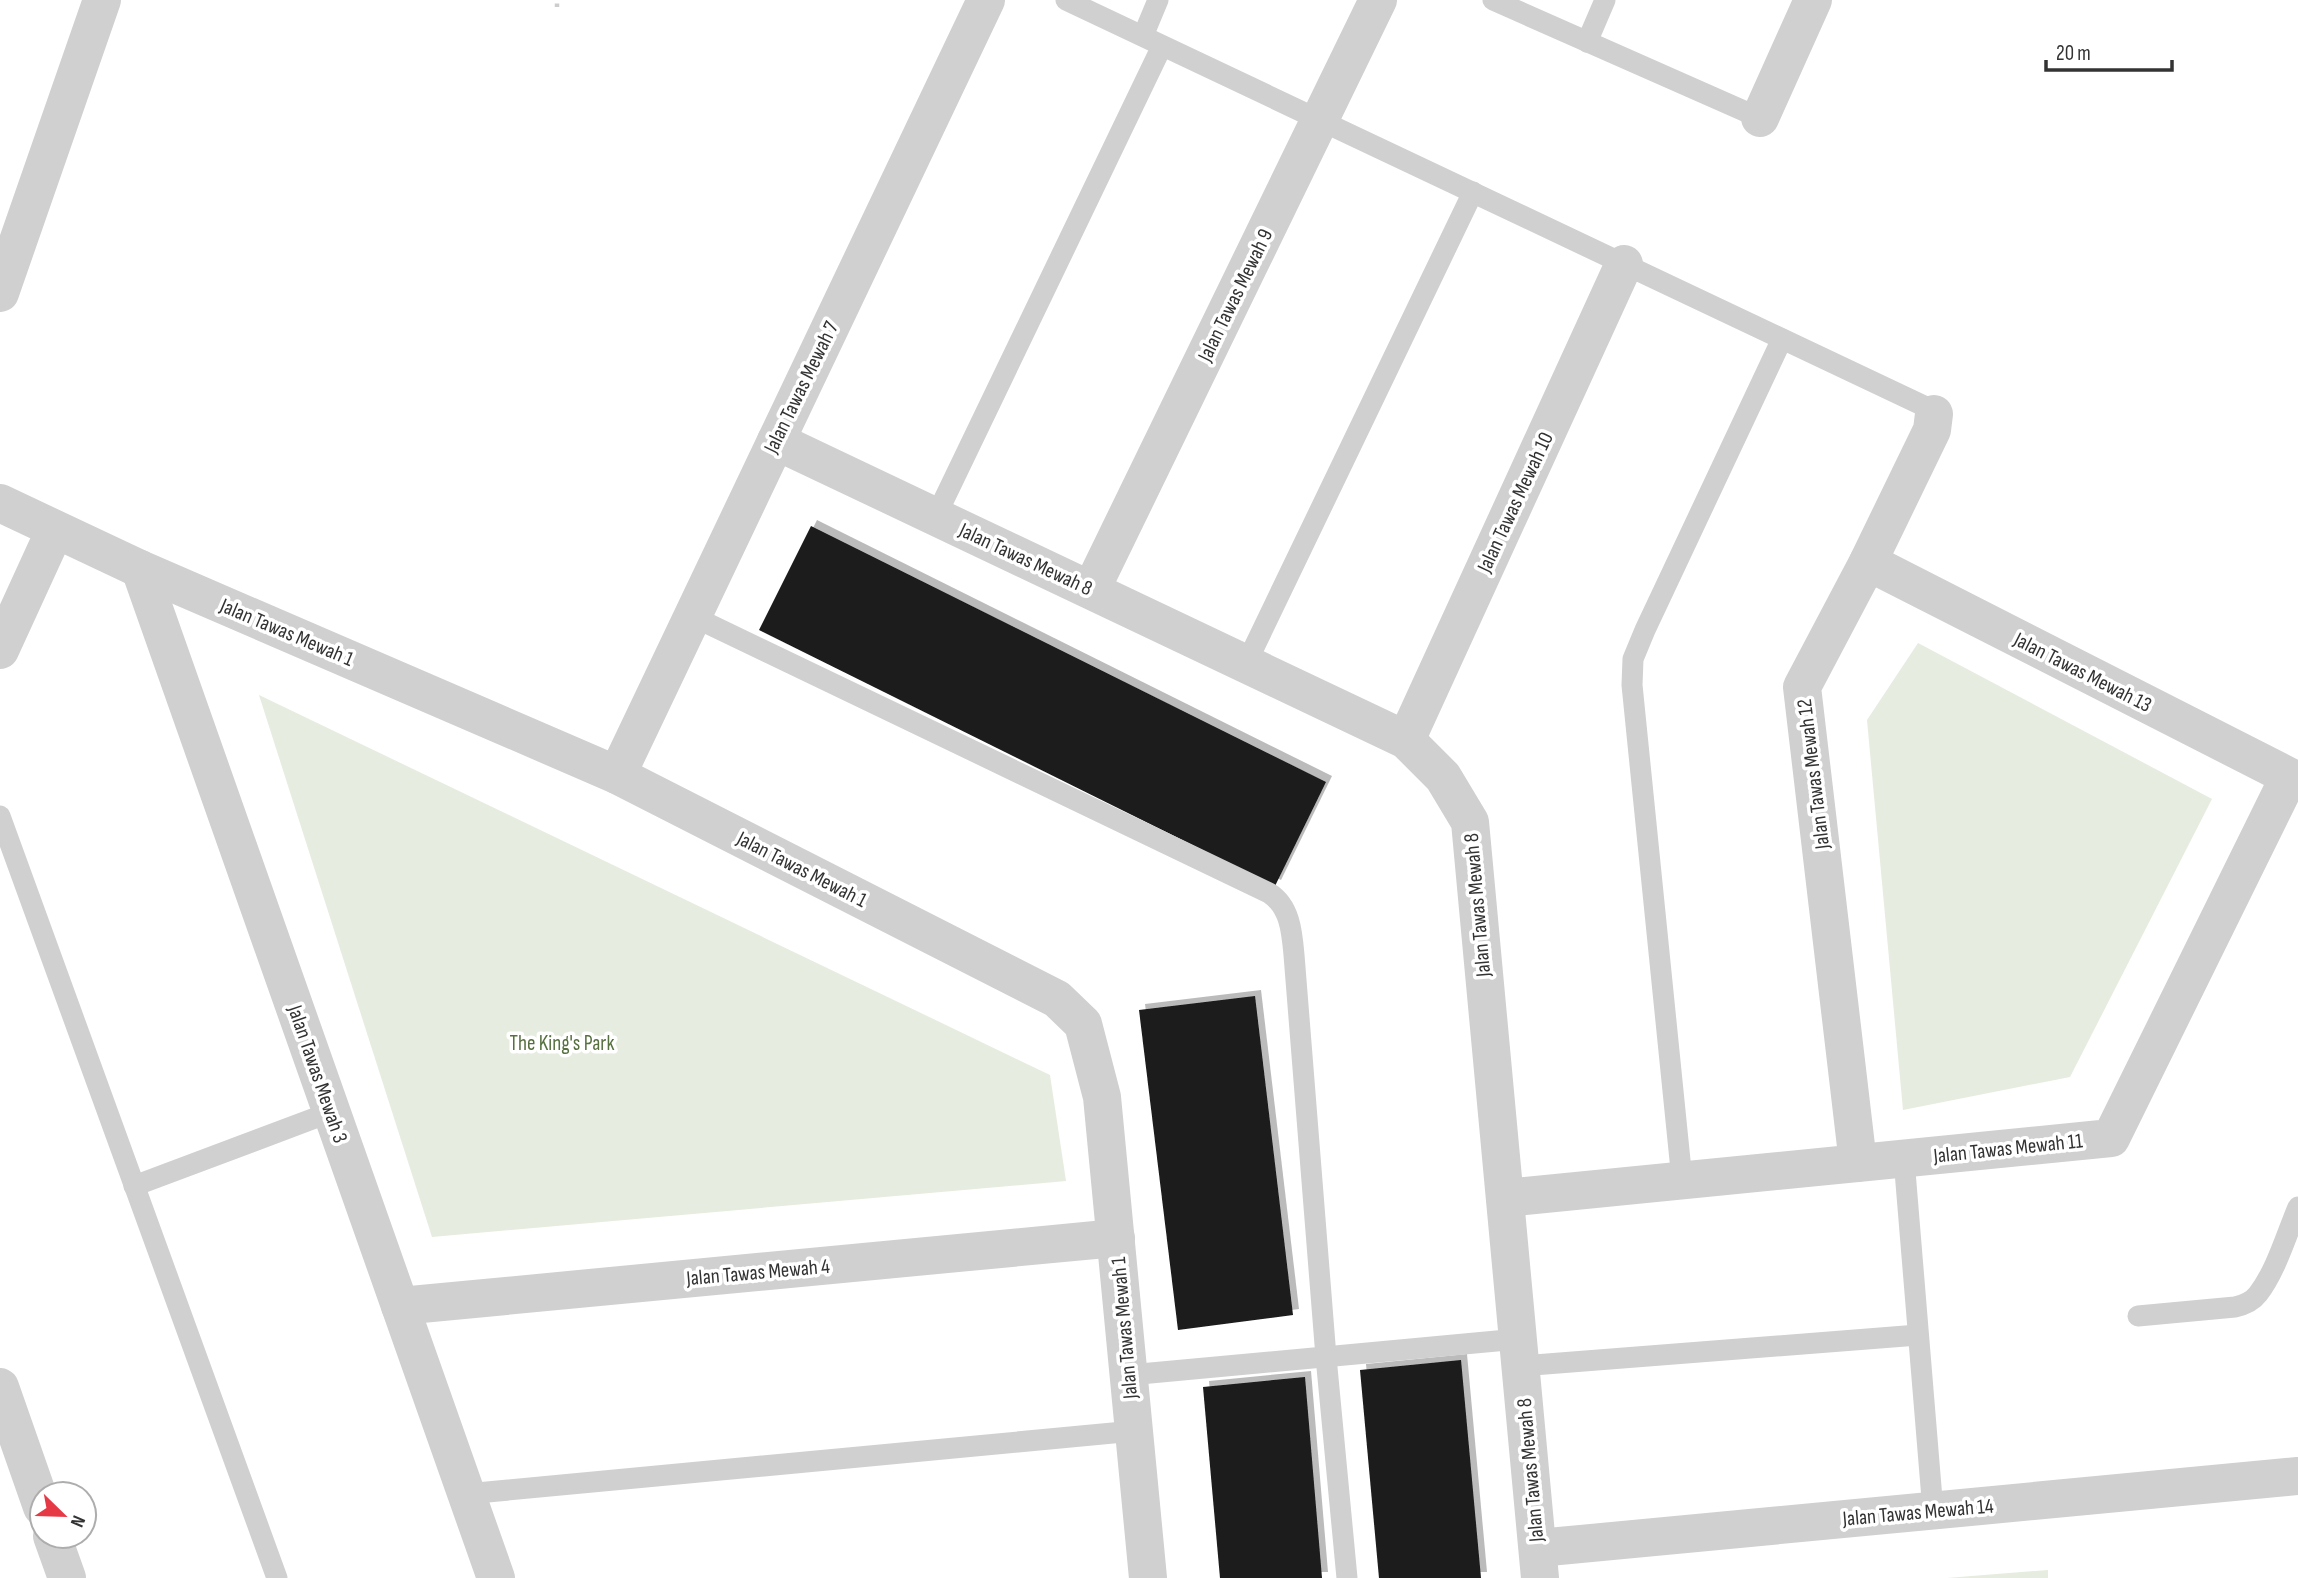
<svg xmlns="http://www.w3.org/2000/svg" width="2298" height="1578" font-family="'Sofia Sans Condensed',sans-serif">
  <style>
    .green { fill: #e6ecdf }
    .building { fill: #1a1a1a; filter: url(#shadow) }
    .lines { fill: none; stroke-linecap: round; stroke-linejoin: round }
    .path { stroke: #cdcdcd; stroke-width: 4.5; stroke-dasharray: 3.5 3.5; stroke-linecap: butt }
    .lane { stroke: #d0d0d0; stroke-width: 21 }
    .street { stroke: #d0d0d0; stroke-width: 38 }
    .labels { text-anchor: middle; stroke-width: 7; stroke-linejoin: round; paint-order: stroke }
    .street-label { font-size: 21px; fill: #333; stroke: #fff }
    .park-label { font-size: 21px; fill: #56703f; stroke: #fff }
  </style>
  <defs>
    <filter id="shadow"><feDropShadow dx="6" dy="-6" stdDeviation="0" flood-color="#0004"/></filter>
  </defs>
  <rect width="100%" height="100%" fill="#fff"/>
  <g class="green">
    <polygon points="1918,643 2212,799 2070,1077 1903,1110 1867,720"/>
    <polygon points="259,695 1050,1075 1066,1181 432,1237"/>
    <polygon points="2048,1570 2048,1578 1947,1578"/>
  </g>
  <g class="building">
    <polygon points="811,526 1326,782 1275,886 759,630"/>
    <polygon points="1255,996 1293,1315 1178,1330 1139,1010"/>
    <polygon points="1461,1360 1481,1578 1379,1578 1360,1370"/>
    <polygon points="1305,1377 1322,1578 1220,1578 1203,1387"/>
  </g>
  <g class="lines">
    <polyline class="path" points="557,7 557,0"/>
    <g class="lane">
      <polyline points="1066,0 1924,406 1934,414"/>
      <polyline points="1493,0 1760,118"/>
      <polyline points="1143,36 1158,0"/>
      <polyline points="1587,42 1605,0"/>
      <polyline points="936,516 1162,46"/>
      <path d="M692,616L1269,893C1290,906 1292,932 1294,955L1326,1357L1347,1578"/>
      <polyline points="1246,664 1473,192"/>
      <polyline points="0,816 277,1578"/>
      <polyline points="1904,1159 1933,1511"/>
      <polyline points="1682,1180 1632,685 1633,659 1645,630 1782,339"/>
      <polyline points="134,1186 331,1112"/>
      <path d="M2138,1316L2235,1307C2244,1305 2252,1302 2258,1294C2276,1271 2287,1233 2298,1207"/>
      <polyline points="1521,1366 1918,1335"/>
      <polyline points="1129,1375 1518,1339"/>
      <polyline points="466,1494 1134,1431"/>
    </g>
    <g class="street">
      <polyline points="1760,118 1813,0"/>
      <polyline points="0,293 102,0"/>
      <polyline points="776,441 1406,740 1443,777 1470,822 1540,1578"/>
      <polyline points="0,503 140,569 617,775 1057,999 1083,1024 1102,1097 1148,1578"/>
      <polyline points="1868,562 2298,781"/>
      <polyline points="140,569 496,1578"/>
      <polyline points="1091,590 1378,0"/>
      <polyline points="0,650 55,530"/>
      <polyline points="1406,740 1624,264"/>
      <polyline points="617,775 986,0"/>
      <polyline points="1858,1163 1802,687 1868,562 1932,430 1934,414"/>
      <polyline points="1505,1198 2111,1138 2289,777"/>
      <polyline points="400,1306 1116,1238"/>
      <polyline points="0,1387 42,1507"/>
      <polyline points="52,1536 67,1578"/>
      <polyline points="1538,1548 2298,1476"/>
    </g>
  </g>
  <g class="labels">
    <g class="street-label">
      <text transform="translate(1235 295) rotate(-64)" y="7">Jalan Tawas Mewah 9</text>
      <text transform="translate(801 387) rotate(-64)" y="7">Jalan Tawas Mewah 7</text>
      <text transform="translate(1515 502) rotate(-65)" y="7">Jalan Tawas Mewah 10</text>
      <text transform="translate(1026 559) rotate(25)" y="7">Jalan Tawas Mewah 8</text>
      <text transform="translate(287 632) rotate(23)" y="7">Jalan Tawas Mewah 1</text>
      <text transform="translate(2083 672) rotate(27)" y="7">Jalan Tawas Mewah 13</text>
      <text transform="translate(1813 774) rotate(-97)" y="7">Jalan Tawas Mewah 12</text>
      <text transform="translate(802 869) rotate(27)" y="7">Jalan Tawas Mewah 1</text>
      <text transform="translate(1477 905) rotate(-95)" y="7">Jalan Tawas Mewah 8</text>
      <text transform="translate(318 1074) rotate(71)" y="7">Jalan Tawas Mewah 3</text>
      <text transform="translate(2008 1148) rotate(-6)" y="7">Jalan Tawas Mewah 11</text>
      <text transform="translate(758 1272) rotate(-5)" y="7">Jalan Tawas Mewah 4</text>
      <text transform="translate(1124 1328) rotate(-95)" y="7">Jalan Tawas Mewah 1</text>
      <text transform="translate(1530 1470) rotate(-95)" y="7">Jalan Tawas Mewah 8</text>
      <text transform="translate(1918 1512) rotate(-5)" y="7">Jalan Tawas Mewah 14</text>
    </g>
    <g class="park-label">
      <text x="562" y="1050">The King's Park</text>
    </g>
  </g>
  <g transform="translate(63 1515) rotate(113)"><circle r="33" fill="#ffffff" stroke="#adadad" stroke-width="2"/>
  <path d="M0-5L12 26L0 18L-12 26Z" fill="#e63946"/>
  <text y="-10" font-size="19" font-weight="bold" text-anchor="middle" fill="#333333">N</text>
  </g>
  <path d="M2046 60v10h126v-10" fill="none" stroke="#333333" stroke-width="3.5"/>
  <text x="2056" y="60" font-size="21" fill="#333333" stroke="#ffffff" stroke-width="5" paint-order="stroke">20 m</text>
</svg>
